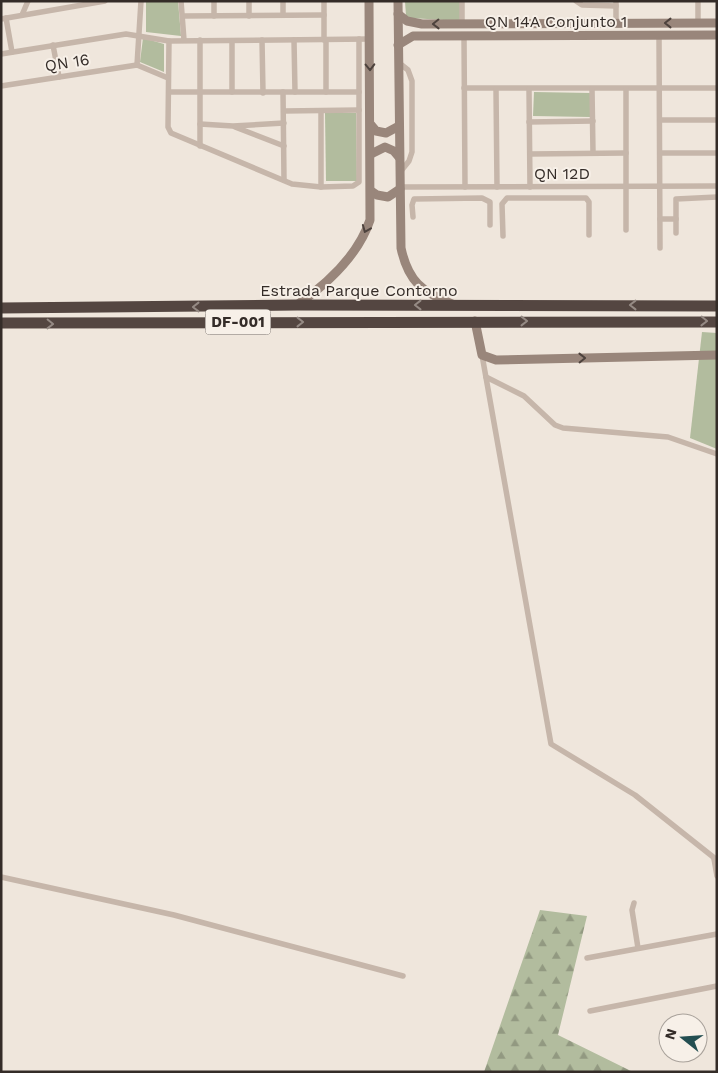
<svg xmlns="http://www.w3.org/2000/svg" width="718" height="1073" font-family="'Work Sans',sans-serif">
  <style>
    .forest { fill: url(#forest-firs) }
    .green { fill: #b2bc9e }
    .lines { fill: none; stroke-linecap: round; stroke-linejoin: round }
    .street { stroke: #c6b6aa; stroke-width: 5.5 }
    .secondary { stroke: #99867b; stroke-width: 9 }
    .highway { stroke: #544641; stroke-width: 11 }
    .oneway { stroke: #4d423d }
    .oneway2 { stroke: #958a84 }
    .labels { text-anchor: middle; stroke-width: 4; stroke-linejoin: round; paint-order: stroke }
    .shield { fill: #f7f0e8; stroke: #6e6762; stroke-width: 1 }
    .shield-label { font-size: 15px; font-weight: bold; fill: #342c28 }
    .street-label { font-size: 16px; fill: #342c28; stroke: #f7f0e8 }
  </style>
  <defs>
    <pattern id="forest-firs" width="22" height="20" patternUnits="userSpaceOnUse" patternTransform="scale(1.25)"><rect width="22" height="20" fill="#b2bc9e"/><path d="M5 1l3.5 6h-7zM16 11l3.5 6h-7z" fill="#929981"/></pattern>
  </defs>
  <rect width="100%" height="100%" fill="#efe6dc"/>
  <polygon class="forest" points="540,910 587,916 558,1035 633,1072 484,1072"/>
  <g class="green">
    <polygon points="146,1 178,1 181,36 146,32"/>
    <polygon points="405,1 460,1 460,21 411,18 406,16"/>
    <polygon points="143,38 164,44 164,72 140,62"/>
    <polygon points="534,92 590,93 590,117 533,116"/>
    <polygon points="325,113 356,113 357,181 326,181"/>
    <polygon points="702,332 717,333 717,449 690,438"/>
  </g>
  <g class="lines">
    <g class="street">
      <polyline points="181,1 184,40"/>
      <polyline points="214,1 214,16"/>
      <polyline points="249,1 249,16"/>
      <polyline points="283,1 283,15"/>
      <polyline points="576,1 582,5 616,6"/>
      <polyline points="616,1 616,23"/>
      <polyline points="698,1 698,23"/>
      <polyline points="22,15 28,1"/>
      <polyline points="183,16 324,15"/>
      <polyline points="6,18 12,52"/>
      <polyline points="1,19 105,1"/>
      <polyline points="462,24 462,1"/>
      <polyline points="659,35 660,248"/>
      <polyline points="464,36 465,187"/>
      <polyline points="200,40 200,146"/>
      <polyline points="262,40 263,93"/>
      <polyline points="294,40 295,92"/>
      <polyline points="324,40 324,1"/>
      <polyline points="326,40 326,92"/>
      <polyline points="169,41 168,127 171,133 292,184 321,187 353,186 359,182 359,39"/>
      <polyline points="53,45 59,77"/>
      <polyline points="1,54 126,34 169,41 369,39"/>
      <polyline points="398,62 408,70 412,81 412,152 409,161 401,171"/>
      <polyline points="137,65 141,1"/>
      <polyline points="137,65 168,78"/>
      <polyline points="1,86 137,65"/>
      <polyline points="464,88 717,88"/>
      <polyline points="496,89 497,187"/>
      <polyline points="529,89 530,187"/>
      <polyline points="592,89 593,153"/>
      <polyline points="169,92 359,92"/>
      <polyline points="232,92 232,41"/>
      <polyline points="283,92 284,180"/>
      <polyline points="284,111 359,110"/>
      <polyline points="321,111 321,187"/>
      <polyline points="660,120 717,120"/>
      <polyline points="529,122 593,121"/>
      <polyline points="200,124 233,126 284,123"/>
      <polyline points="235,127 284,146"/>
      <polyline points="660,153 717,153"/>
      <polyline points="530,154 626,153"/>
      <polyline points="400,187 717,186"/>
      <polyline points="413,217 412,205 414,199 482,198 490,202 490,225"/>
      <polyline points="660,219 676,219"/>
      <polyline points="626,230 626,89"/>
      <polyline points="676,233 676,199 717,197"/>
      <polyline points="503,236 502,204 507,198 586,198 589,202 589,235"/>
      <polyline points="482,355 551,744 635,795 717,860"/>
      <polyline points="486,377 524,396 555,425 563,428 668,437 717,454"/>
      <polyline points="714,859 717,876"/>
      <polyline points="1,877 174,915 403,976"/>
      <polyline points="634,903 632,910 638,948"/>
      <polyline points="587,958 717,934"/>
      <polyline points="590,1011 717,986"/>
    </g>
    <g class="secondary">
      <path d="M398,1L401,248C408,281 422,292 452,304"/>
      <polyline points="398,14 407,21 422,24 717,23"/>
      <polyline points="398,45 413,36 717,35"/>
      <polyline points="371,125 376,131 386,133 399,126"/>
      <polyline points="371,154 385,147 394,151 399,157"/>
      <polyline points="371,191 377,195 388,197 400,189"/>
      <path d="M297,305C327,284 358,256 370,220L369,1"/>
      <polyline points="475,321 482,355 496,360 717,355"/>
    </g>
    <g class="highway">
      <polyline points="1,308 297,305 717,306"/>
      <polyline points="1,323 717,322"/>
    </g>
  </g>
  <defs><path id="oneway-chevron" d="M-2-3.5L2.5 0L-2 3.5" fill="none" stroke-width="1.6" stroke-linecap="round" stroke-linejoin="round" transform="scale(1.25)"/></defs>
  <g class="oneway">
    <use href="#oneway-chevron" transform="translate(668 23) rotate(180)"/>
    <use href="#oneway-chevron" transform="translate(436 24) rotate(179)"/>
    <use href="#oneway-chevron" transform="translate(370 67) rotate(89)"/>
    <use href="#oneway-chevron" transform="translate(366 229) rotate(112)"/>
    <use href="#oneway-chevron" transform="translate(582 358) rotate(-1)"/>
  </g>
  <g class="oneway2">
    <use href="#oneway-chevron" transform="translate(418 305) rotate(-180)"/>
    <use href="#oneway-chevron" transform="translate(633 305) rotate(180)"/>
    <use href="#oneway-chevron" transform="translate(196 307) rotate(180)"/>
    <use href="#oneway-chevron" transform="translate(524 321)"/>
    <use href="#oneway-chevron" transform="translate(704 321) rotate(1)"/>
    <use href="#oneway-chevron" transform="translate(300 322)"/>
    <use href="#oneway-chevron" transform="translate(50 324) rotate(1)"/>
  </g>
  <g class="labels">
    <rect class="shield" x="205.5" y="309.5" width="65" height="25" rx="4"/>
    <g class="shield-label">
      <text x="238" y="327">DF-001</text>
    </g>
    <g class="street-label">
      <text x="556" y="27">QN 14A Conjunto 1</text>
      <text transform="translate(67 62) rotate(-9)" y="6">QN 16</text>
      <text x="562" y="179">QN 12D</text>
      <text x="359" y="296">Estrada Parque Contorno</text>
    </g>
  </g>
  <rect width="718" height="1073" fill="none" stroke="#342c28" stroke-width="5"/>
  <g transform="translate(683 1038) rotate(287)"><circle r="24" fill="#f7f0e8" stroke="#a9a29b"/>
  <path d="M0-4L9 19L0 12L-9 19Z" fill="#234e51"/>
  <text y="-8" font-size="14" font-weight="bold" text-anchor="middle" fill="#342c28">N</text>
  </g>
</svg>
